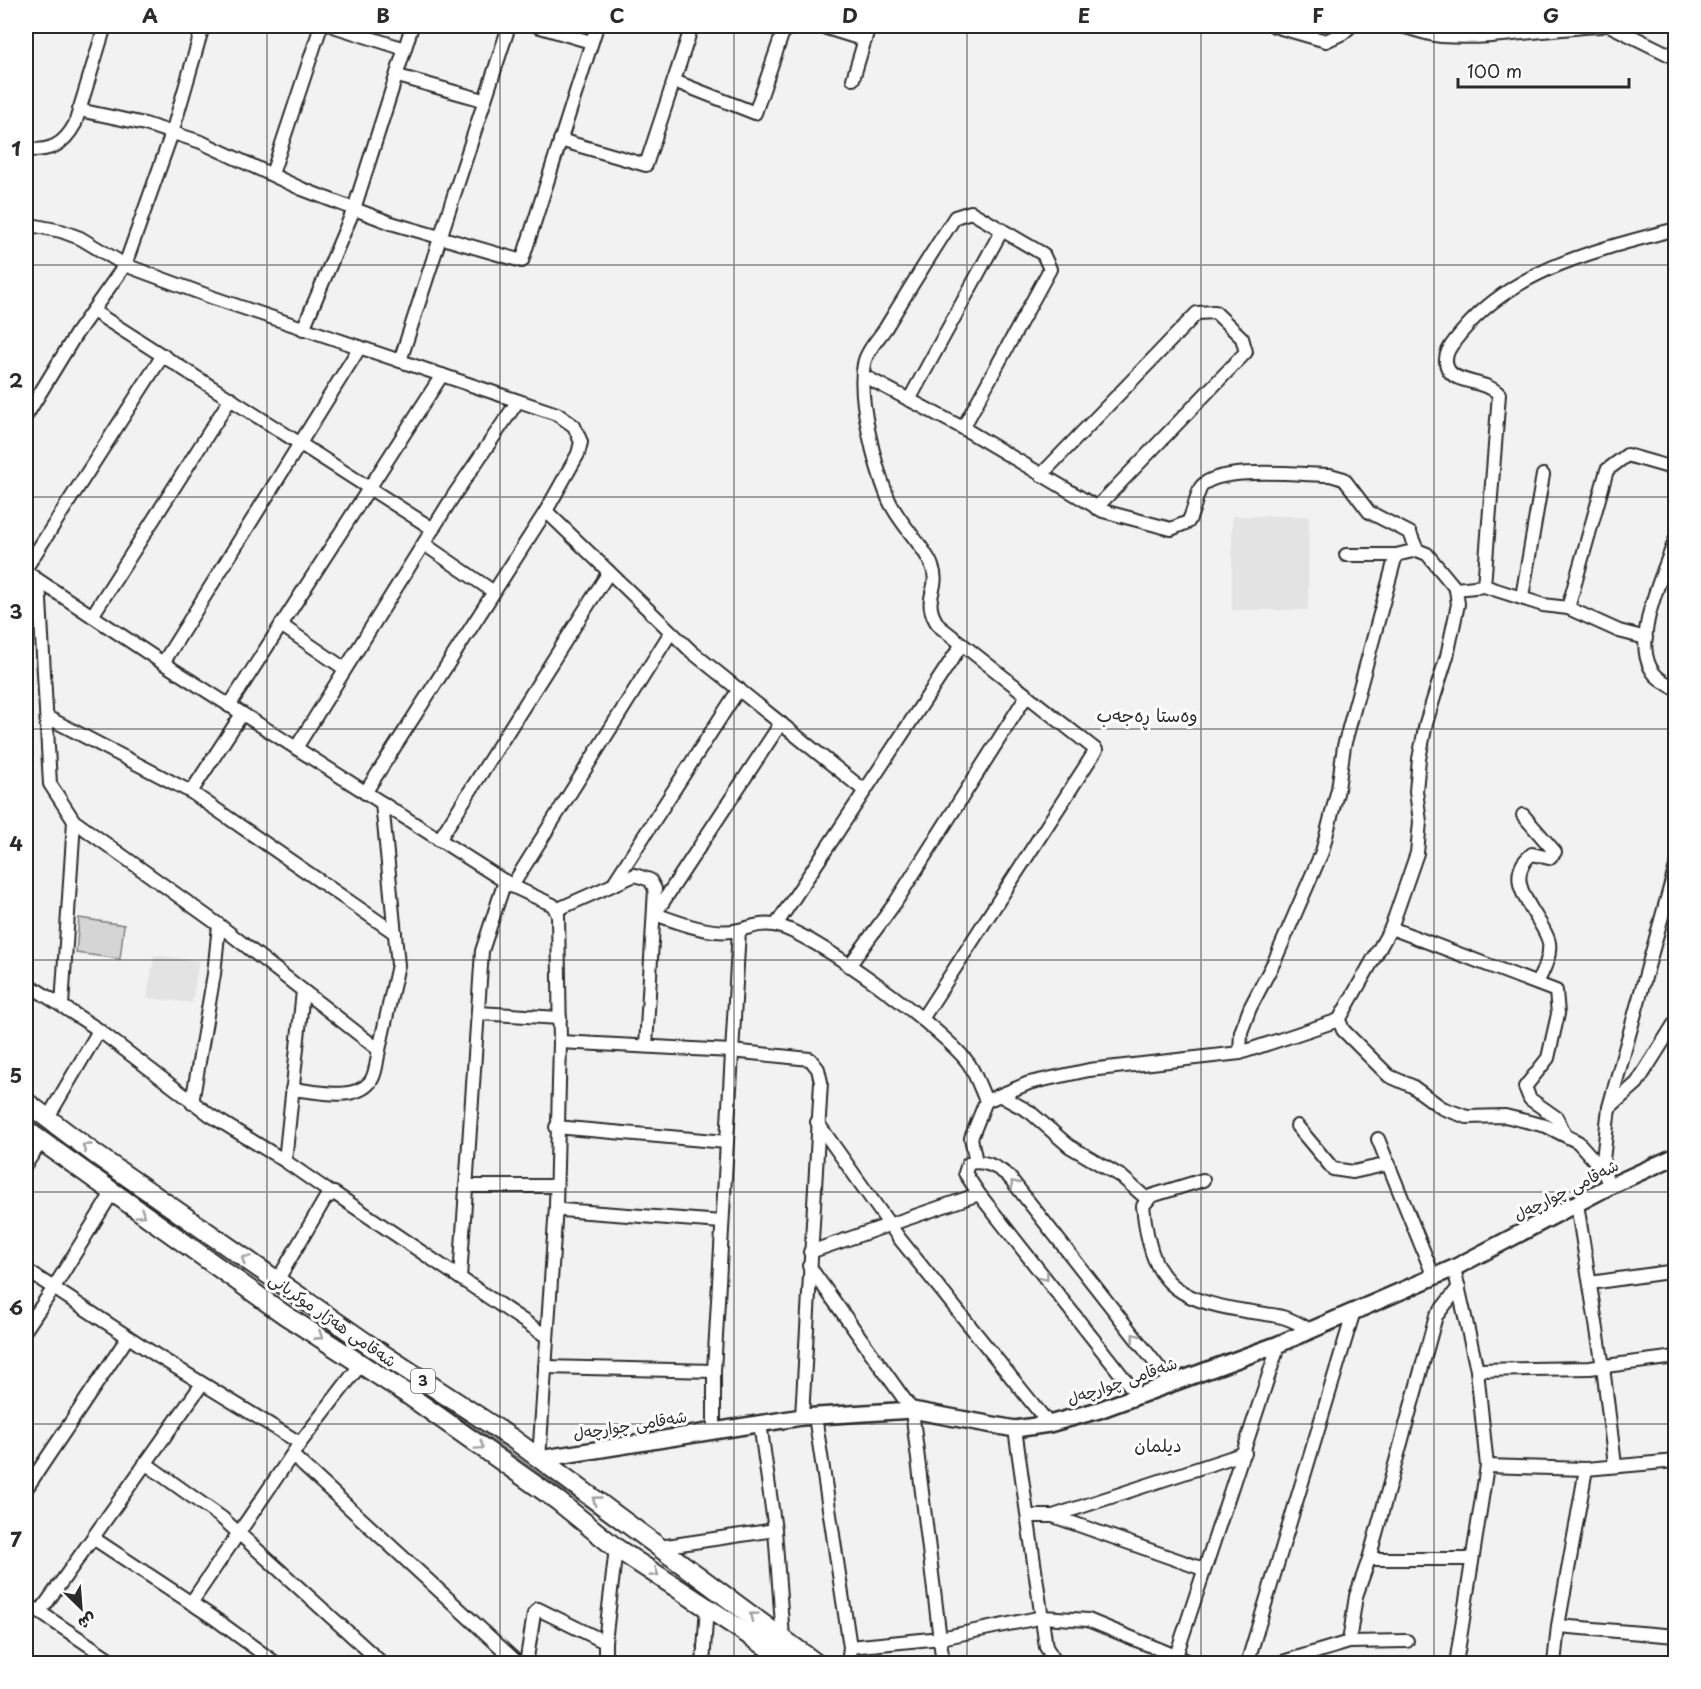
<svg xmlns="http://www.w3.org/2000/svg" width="1701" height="1689" font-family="'Playpen Sans','Playpen Sans Arabic',sans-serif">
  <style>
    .built { fill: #e3e3e3 }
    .green { fill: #d5d5d5; stroke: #808080; stroke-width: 1.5 }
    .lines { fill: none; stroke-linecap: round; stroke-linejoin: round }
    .minor-casing { stroke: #2b2b2b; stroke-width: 16 }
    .major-casing { stroke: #2b2b2b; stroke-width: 20 }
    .highway-casing { stroke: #2b2b2b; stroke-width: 22 }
    .minor { stroke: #fff; stroke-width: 12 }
    .major { stroke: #fff; stroke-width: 15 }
    .highway { stroke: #fff; stroke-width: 18 }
    .oneway { stroke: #a0a0a0 }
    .grid { fill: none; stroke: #2b2b2b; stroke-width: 1.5; stroke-opacity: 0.55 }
    .labels { text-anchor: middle; stroke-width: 6; stroke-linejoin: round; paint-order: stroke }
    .shield { fill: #fff; stroke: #6b6b6b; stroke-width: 1.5 }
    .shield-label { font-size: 15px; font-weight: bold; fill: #2b2b2b }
    .street-label { font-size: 16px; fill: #2b2b2b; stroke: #fff }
    .neighbourhood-label { font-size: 18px; fill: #2b2b2b; stroke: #fff }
    .neatline { fill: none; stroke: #2b2b2b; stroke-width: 2 }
    .grid-label { font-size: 20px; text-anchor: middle; font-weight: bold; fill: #2b2b2b }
  </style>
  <rect width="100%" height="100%" fill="#f2f2f2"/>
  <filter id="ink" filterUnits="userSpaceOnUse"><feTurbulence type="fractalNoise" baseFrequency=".0167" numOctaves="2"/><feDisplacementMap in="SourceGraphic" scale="12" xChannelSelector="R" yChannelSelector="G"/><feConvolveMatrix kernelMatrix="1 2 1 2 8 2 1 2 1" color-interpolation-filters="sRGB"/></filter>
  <g filter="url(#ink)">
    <g class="built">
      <polygon points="1232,516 1309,516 1308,610 1232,610"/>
      <polygon points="154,955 199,961 192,1003 147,998"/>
    </g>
    <g class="green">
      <polygon points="79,918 124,925 120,959 76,953"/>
      <polygon points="310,1313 428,1385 753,1625 495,1442 341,1340"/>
    </g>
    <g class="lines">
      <defs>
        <g id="minor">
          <polyline points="333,26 405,49"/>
          <polyline points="537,26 591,42"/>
          <polyline points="820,26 865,40"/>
          <polyline points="1274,26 1326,41 1343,33 1351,26"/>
          <path d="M1401,26C1414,29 1428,35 1441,36C1496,40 1548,28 1602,26"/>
          <polyline points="1611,26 1676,58"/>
          <polyline points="398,76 483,100"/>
          <polyline points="853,79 869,26"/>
          <polyline points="674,81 755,113 785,26"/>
          <polyline points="79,110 145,124 201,142 302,189 391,223 522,261 597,26"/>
          <polyline points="560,140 646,165 692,26"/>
          <path d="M26,150C50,151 63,146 75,124L105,26"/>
          <polyline points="272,174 321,26"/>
          <polyline points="26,224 61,231 80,238 125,265 214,298 557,414 574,426 581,442 578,454 546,511 365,793"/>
          <polyline points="93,311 433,529"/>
          <polyline points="303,329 354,209 412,26"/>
          <polyline points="400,361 509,26"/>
          <path d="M864,376L963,428L1103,511L1171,529L1188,522C1194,512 1196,495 1201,487C1217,465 1304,475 1330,475L1344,479L1369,512L1410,533L1417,550"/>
          <polyline points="909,400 1002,230"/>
          <polyline points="26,416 76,334 125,265 172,133 203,26"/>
          <polyline points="1041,475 1197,313 1215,312 1242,338 1246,352 1096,508"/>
          <polyline points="546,511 692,652 865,791"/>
          <path d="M1676,538C1664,572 1630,640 1653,672C1658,680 1668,684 1676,689"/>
          <polyline points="424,544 494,592"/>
          <polyline points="1346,555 1396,555 1417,550 1427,554 1456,589 1458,604 1447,656 1426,723 1419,759 1416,791 1420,822 1417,853 1391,928 1339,1020 1343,1030 1389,1076 1412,1086 1442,1108 1467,1117 1505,1116 1546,1126 1578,1142 1602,1169"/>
          <polyline points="26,568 163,355"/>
          <polyline points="26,572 163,663 512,886 553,905 558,915 560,1042 556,1206 561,1210 722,1222"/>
          <polyline points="39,581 50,784 74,821 219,925 379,1050 398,965 382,803"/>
          <path d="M1484,586L1499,394C1486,380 1455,384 1448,369C1441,355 1453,343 1461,333C1514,268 1598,250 1676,229"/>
          <polyline points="1456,589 1484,586 1543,605 1568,608 1619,631 1646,638"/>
          <polyline points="1522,597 1543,475"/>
          <polyline points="1568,608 1607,470 1627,455 1676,469"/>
          <polyline points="92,616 231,398"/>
          <polyline points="281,625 345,669"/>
          <polyline points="163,663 360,347"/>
          <polyline points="229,706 442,375"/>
          <polyline points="47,717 191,792 395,933"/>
          <path d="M781,723L655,914C680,923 712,936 739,930C752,927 760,923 774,925C812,931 946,1031 969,1064C976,1075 981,1090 986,1101L971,1138L976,1162"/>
          <polyline points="296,748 454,495 518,401"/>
          <polyline points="191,792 242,714"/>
          <path d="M1523,815L1555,852L1549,858L1532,854C1497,881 1545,919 1549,943C1551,957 1543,971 1537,983"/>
          <polyline points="439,840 609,572"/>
          <polyline points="615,881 739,689"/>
          <polyline points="512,886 671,632"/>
          <polyline points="556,910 635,875 650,880 655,889 646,1046"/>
          <polyline points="776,925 962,644"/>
          <polyline points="1391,928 1556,991 1558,1014 1548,1058 1525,1087 1530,1099 1557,1118 1564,1133"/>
          <polyline points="849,966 895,903 1027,695"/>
          <polyline points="26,983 96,1028 97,1034 47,1119"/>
          <polyline points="62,1005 74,821"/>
          <polyline points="478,1013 560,1018"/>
          <path d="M922,1019L1096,750L939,626C919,598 942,590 932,566C924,545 898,523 888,498C875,466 857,397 864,364C866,352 878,339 885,329C908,291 931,254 955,217L971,212L1043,254L1050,269L963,428"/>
          <polyline points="96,1028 210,1115 285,1161 331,1193"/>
          <polyline points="560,1042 731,1051 810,1059 818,1069 821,1082 802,1417"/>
          <polyline points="1240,1053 1241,1032 1250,1008 1275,960 1322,852 1338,789 1344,746 1396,555"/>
          <path d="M292,1089C315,1091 354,1102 370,1082C376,1075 377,1059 379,1050"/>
          <polyline points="1001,1096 1030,1112 1069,1146 1122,1177 1148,1200"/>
          <polyline points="986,1101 1029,1083 1089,1070 1240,1053 1339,1020"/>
          <polyline points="192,1103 214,974 219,925"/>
          <polyline points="1610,1107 1637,1083 1676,1021"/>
          <polyline points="817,1122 899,1238 1049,1424"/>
          <polyline points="1297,1126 1333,1169 1353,1172 1389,1164"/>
          <polyline points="556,1127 726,1142"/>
          <polyline points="1378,1139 1434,1277"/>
          <polyline points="285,1161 303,991"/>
          <polyline points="26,1164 41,1142"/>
          <path d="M1203,1180L1151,1196L1143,1206C1151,1282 1172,1299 1245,1311C1257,1313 1270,1314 1282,1317C1292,1319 1302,1326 1311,1330"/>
          <polyline points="466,1186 555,1186"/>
          <polyline points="1610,1186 1602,1169 1609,1107 1676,866"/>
          <polyline points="1577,1204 1603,1367 1615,1465"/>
          <polyline points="810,1252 979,1194"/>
          <polyline points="809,1266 912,1410 943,1664"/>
          <polyline points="1454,1268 1477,1370 1487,1466 1456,1664"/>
          <polyline points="26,1270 159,1357 300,1443"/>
          <polyline points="460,1278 482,951 505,881"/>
          <polyline points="277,1281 325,1199 334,1193 546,1336"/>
          <polyline points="1590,1283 1676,1271"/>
          <polyline points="26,1329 53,1289 112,1193"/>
          <polyline points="545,1367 714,1371"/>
          <polyline points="1477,1370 1590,1368 1676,1357"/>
          <path d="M1138,1396L979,1194L965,1173L968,1164C982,1158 1000,1168 1010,1178L1171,1383"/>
          <polyline points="815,1416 850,1647 848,1664"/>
          <polyline points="760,1423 775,1530 783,1638"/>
          <polyline points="1015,1429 1046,1647 1055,1661 1060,1664"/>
          <polyline points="714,1430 714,1371 739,930"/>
          <polyline points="292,1455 519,1664"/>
          <polyline points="539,1459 556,1206"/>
          <polyline points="145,1463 222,1518 383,1664"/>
          <polyline points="1487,1466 1586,1469 1676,1461"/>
          <polyline points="26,1489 128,1337"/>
          <polyline points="1030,1516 1053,1516 1203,1569"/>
          <polyline points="1053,1516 1245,1453"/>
          <polyline points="93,1538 214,1618 277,1664"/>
          <polyline points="660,1547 775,1530"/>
          <polyline points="1369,1559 1472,1559"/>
          <polyline points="26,1603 117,1664"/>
          <polyline points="191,1603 300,1443 361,1364"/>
          <polyline points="40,1612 202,1384"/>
          <polyline points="1558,1626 1676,1636"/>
          <polyline points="1349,1642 1356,1596 1369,1559 1436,1316 1459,1287"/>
          <polyline points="850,1647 941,1638 1043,1617 1088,1620 1195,1664"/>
          <polyline points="1174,1662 1279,1344"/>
          <polyline points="526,1664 534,1614 538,1609 605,1642"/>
          <polyline points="605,1664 605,1642 616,1548"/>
          <polyline points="703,1664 707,1607"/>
          <polyline points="1247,1664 1354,1311"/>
          <polyline points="1276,1664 1349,1642 1407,1641"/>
          <polyline points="1554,1664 1558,1626 1586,1469"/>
        </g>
        <polyline id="major" points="539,1459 802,1417 912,1410 1015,1429 1049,1424 1099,1410 1279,1344 1454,1268 1610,1186 1676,1156"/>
        <g id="highway">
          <polyline points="26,1102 95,1154 375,1349 513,1439 817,1664"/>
          <polyline points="26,1130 285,1315 404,1392 558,1501 616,1548 793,1664"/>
        </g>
      </defs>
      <use href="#minor" class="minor-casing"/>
      <use href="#major" class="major-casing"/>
      <use href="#highway" class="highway-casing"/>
      <use href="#minor" class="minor"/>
      <use href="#major" class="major"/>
      <use href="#highway" class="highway"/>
    </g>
    <defs><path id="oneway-chevron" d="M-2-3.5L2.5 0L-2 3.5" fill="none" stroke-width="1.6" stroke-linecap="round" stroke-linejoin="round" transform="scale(1.5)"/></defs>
    <g class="oneway">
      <use href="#oneway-chevron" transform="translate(86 1147) rotate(-144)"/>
      <use href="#oneway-chevron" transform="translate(1014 1184) rotate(-129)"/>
      <use href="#oneway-chevron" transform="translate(141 1214) rotate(35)"/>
      <use href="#oneway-chevron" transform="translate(245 1259) rotate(-145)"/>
      <use href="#oneway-chevron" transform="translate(1045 1277) rotate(52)"/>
      <use href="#oneway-chevron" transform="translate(319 1336) rotate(33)"/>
      <use href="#oneway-chevron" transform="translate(1135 1337) rotate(-128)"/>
      <use href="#oneway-chevron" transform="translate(480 1446) rotate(35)"/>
      <use href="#oneway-chevron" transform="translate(596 1500) rotate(-144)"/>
      <use href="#oneway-chevron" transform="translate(655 1573) rotate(33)"/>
      <use href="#oneway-chevron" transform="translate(753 1616) rotate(-143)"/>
    </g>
  </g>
  <path class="grid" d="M267,26V1664M500,26V1664M734,26V1664M967,26V1664M1201,26V1664M1434,26V1664M26,265H1676M26,497H1676M26,729H1676M26,960H1676M26,1192H1676M26,1424H1676"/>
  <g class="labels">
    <rect class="shield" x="411" y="1369" width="24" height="24" rx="4.5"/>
    <g class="shield-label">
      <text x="423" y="1386">3</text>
    </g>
    <g class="street-label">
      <text transform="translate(1566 1190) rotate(-27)" y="6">شەقامی چوارچەل</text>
      <text transform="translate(333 1320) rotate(35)" y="6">شەقامی ھەژار موکریانی</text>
      <text transform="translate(1122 1381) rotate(-19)" y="6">شەقامی چوارچەل</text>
      <text transform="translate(630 1425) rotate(-9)" y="6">شەقامی چوارچەل</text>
    </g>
    <g class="neighbourhood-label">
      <text x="1147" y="722">وەستا ڕەجەب</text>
      <text x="1158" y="1452">دیلمان</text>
    </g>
  </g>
  <rect width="1701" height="1689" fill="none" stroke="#fff" stroke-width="66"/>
  <g transform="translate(81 1608) rotate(155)" stroke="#ffffff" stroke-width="4.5" paint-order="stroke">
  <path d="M0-4.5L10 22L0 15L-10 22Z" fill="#2b2b2b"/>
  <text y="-9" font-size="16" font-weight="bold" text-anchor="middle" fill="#2b2b2b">ش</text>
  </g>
  <path d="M1458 78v9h171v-9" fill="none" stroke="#2b2b2b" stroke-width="3"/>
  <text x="1467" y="78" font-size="18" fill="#2b2b2b" stroke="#ffffff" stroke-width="4.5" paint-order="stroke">100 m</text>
  <rect x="33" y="33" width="1635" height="1623" class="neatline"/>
  <g class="grid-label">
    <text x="150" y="23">A</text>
    <text x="383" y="23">B</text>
    <text x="617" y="23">C</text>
    <text x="850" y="23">D</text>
    <text x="1084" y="23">E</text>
    <text x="1318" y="23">F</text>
    <text x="1551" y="23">G</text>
    <text x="16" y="156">1</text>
    <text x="16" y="388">2</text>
    <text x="16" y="619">3</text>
    <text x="16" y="851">4</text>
    <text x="16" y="1083">5</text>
    <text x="16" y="1315">6</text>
    <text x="16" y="1547">7</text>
  </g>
</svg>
